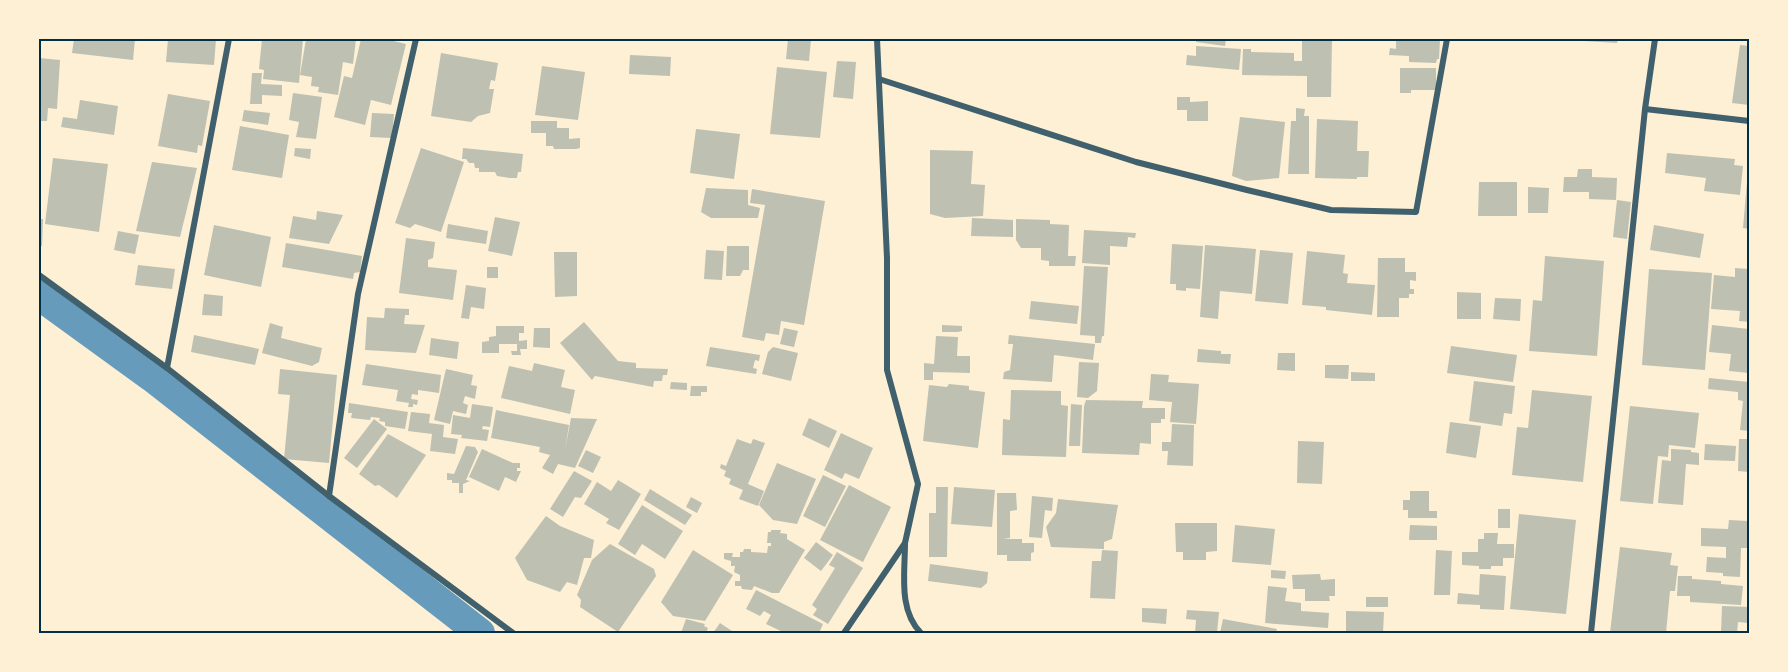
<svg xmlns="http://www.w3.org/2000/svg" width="1788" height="672" font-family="Rubik,sans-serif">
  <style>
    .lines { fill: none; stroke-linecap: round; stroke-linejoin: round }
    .canal { stroke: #669bbc; stroke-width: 30 }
    .building { fill: #bec0b2 }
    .minor { stroke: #3f606c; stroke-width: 6 }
    .neatline { fill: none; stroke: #003049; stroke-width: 2 }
  </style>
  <rect width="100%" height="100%" fill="#fdf0d5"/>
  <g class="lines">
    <polyline class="canal" points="39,295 152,377 480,633"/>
  </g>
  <g class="building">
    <polygon points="74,39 135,39 133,60 72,53"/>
    <polygon points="168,39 216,39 214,65 166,62"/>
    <polygon points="262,39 303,39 299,83 263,79 264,70 259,69"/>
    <polygon points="306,39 356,39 353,64 343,62 338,95 318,92 319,87 311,86 312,77 300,75"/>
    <polygon points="361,39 385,39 406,44 391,105 371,100 365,125 334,117 344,76 352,78"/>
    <polygon points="788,39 811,39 809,61 786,59"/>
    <polygon points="1197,39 1226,39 1225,46 1196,42"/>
    <polygon points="1302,39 1332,39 1331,97 1307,97 1307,76 1242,75 1243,49 1251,49 1251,52 1294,53 1294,61 1302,61"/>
    <polygon points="1396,39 1440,39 1439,59 1437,59 1436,63 1409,62 1409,56 1389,55 1390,48 1396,49"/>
    <polygon points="1584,39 1618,39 1617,43 1584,41"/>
    <polygon points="1740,45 1749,46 1749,105 1732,103"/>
    <polygon points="1196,46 1241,49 1239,70 1186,65 1187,55 1196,56"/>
    <polygon points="441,53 498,63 495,81 491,80 489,89 494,89 490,113 478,116 471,122 431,116"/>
    <polygon points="630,55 671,57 670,76 629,74"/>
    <polygon points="39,58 60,60 57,109 48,108 47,121 39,121"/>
    <polygon points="837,61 856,62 853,99 833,97"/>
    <polygon points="542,66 585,72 578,120 535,115"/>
    <polygon points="777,67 827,72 820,138 770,134"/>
    <polygon points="1400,68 1436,68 1436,90 1411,90 1411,93 1400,93"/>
    <polygon points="252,73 262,73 261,84 282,85 282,96 262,95 262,104 250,104"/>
    <polygon points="293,93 322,97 316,139 296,137 299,122 289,120"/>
    <polygon points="168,94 210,101 202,146 198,145 197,153 158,146"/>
    <polygon points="1177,97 1190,97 1190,102 1208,101 1208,121 1187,121 1187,110 1177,110"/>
    <polygon points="80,100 118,106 114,135 61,127 63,117 77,119"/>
    <polygon points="1296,108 1305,109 1304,116 1309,116 1309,174 1288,174 1291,121 1296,121"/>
    <polygon points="244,110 270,113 268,125 242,121"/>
    <polygon points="372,113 394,114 392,138 370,137"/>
    <polygon points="1240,117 1285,122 1279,178 1246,181 1232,176"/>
    <polygon points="1317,119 1358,121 1357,151 1369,151 1368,177 1357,177 1357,179 1315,178"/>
    <polygon points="531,121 557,121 557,128 569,128 569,139 580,138 580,148 576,149 554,149 553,146 546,146 546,133 531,133"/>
    <polygon points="240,126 289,135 282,178 232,170"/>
    <polygon points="696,129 740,134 734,179 690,173"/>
    <polygon points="295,148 311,149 310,159 294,156"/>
    <polygon points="421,148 464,162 441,232 415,224 410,228 395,223"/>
    <polygon points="463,148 523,154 521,172 518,172 517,178 510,178 497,176 495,172 479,172 479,168 475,168 474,163 469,163 466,159 462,159"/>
    <polygon points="930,150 973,151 971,184 985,185 983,216 945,218 930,214"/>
    <polygon points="1667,153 1735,159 1734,165 1743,166 1740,195 1704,191 1706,178 1665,173"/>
    <polygon points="53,158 108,164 99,232 45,224"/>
    <polygon points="152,162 197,168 180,237 136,231"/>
    <polygon points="1578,169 1592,169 1592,177 1617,178 1616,200 1589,199 1589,192 1563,192 1564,177 1577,177"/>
    <polygon points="1479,182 1517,182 1517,216 1478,216"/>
    <polygon points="1747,182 1749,183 1749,229 1743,228"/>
    <polygon points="1528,187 1549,188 1548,213 1528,213"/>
    <polygon points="706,188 748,190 748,205 760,208 758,218 711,218 701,212"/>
    <polygon points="752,189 825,201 804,325 781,321 779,335 766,333 764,341 742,337 765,205 750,203"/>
    <polygon points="1617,200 1631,202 1627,239 1613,237"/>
    <polygon points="317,211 343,215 329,244 289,238 293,216 316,220"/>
    <polygon points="495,217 520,222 512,256 488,251"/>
    <polygon points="972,218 1013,220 1013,237 971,236"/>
    <polygon points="39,219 43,219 42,246 39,246"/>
    <polygon points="1016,219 1050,220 1050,224 1069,225 1068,256 1076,256 1075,266 1049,266 1049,261 1041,260 1041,248 1021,248 1016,240"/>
    <polygon points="448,224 488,231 486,244 446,238"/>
    <polygon points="214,225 271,237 261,287 204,275"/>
    <polygon points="1654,225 1704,234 1700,258 1650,250"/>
    <polygon points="1084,230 1136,233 1135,238 1128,237 1127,247 1110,246 1110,265 1082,263"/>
    <polygon points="118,231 139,235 135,254 114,250"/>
    <polygon points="406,238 435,242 433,258 428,260 428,267 457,270 453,300 399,293"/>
    <polygon points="286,243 362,256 360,272 354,273 353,279 282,267"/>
    <polygon points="1172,244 1203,246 1200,289 1186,288 1186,291 1176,290 1176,284 1170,284"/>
    <polygon points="1205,245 1256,249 1252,294 1220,291 1218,319 1200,317"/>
    <polygon points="727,246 749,246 749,270 743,270 740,276 726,276"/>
    <polygon points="706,250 724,251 722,280 704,279"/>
    <polygon points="1260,250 1293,253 1288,304 1255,301"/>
    <polygon points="1307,251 1345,255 1343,273 1348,274 1347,283 1375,285 1372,315 1326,310 1326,307 1302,305"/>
    <polygon points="554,252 577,252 577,296 555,297"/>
    <polygon points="1545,256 1604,261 1597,356 1529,351 1533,300 1542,301"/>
    <polygon points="1378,258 1405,258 1405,272 1416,272 1416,281 1410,280 1410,289 1414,289 1414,294 1409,294 1409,298 1399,298 1399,317 1377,317"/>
    <polygon points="138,265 175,269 172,289 135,285"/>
    <polygon points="1084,266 1108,267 1104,336 1102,336 1101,343 1095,343 1095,336 1080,335"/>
    <rect x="487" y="267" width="11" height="11"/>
    <polygon points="1735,268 1749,269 1749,322 1739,321 1740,311 1711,309 1714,275 1735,277"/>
    <polygon points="1649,269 1712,273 1705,370 1642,365"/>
    <polygon points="466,285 486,288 484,309 471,307 469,319 461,318"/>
    <polygon points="1457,292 1481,293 1481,319 1457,319"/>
    <polygon points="204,294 223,296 222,316 202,315"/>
    <polygon points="1495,298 1521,299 1520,321 1493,319"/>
    <polygon points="1031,301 1079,306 1077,324 1029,319"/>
    <polygon points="385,308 409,309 409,315 405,315 404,324 425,325 416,353 365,350 367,317 384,318"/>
    <polygon points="584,322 618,361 636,363 636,368 668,369 667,375 663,375 662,381 654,381 653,387 595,376 592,380 560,343"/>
    <polygon points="270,323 283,327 281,338 322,348 319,362 312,366 262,353"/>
    <polygon points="942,325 962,326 962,331 958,332 942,332"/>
    <polygon points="1712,325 1749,329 1749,373 1729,371 1731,354 1709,352"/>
    <polygon points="496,326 524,326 524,333 519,333 519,341 527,340 527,349 520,349 521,355 512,355 511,351 517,351 517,344 499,344 499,353 482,353 482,342 489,341 489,337 496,336"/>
    <polygon points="534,328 550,328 550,348 533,347"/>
    <polygon points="784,328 798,331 794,347 780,344"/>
    <polygon points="194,335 259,349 255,365 191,352"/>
    <polygon points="1009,335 1095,344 1093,360 1054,355 1052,382 1003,379 1004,372 1010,370 1013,344 1008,344"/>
    <polygon points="936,336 958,337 957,356 970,356 970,373 933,372 933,380 924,380 924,363 934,364"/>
    <polygon points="431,338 459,342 457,359 429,355"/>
    <polygon points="1451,346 1517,355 1513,382 1447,373"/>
    <polygon points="710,347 760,355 759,361 755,360 753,368 757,369 756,374 706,366"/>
    <polygon points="773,347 798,353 791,381 762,374 768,352"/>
    <polygon points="1198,349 1221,351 1221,354 1231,354 1230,364 1197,362"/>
    <polygon points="1278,353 1295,353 1295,371 1277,370"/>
    <polygon points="1079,362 1099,363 1097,391 1088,398 1077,397"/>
    <polygon points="534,363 565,370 561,387 575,390 570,414 501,398 509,366 532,371"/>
    <polygon points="366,364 441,375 439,393 418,390 418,395 412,394 411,399 418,400 417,405 413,404 413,407 408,407 409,403 396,401 398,390 362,385"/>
    <polygon points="1325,365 1349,365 1348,379 1325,378"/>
    <polygon points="280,369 337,375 329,463 284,459 290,395 278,394"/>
    <polygon points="446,369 473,375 471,385 477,386 475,399 465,396 463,403 468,405 466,414 453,411 450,424 434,420"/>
    <polygon points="1351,372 1375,373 1375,381 1351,381"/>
    <polygon points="1151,374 1169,375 1168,382 1199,384 1196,424 1170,422 1172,402 1149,400"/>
    <polygon points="1709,378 1749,382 1749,431 1740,430 1743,401 1738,400 1738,392 1708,389"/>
    <polygon points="1474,381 1515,386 1512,414 1504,413 1502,426 1469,421"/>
    <polygon points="671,382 687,383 687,390 670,389"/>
    <polygon points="949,384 969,386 969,390 985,392 978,448 923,441 929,385 947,387"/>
    <polygon points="691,386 707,386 707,392 701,392 701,396 690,396"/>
    <polygon points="1011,390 1061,391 1061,405 1068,406 1066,457 1002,455 1003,419 1010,420"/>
    <polygon points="1532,390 1592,396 1583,482 1512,475 1517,427 1528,428"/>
    <polygon points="1086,400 1143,401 1142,408 1165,408 1165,419 1161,419 1161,423 1151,423 1151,444 1140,443 1139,455 1082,453 1084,406"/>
    <polygon points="349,403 408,412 405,429 385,426 385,422 379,421 380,418 371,417 370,420 351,418 352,413 348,413"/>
    <polygon points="472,404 493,407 490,427 483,426 482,429 489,430 487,441 461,438 462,435 451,434 453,415 470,418"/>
    <polygon points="1071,404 1082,405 1080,446 1069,446"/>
    <polygon points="1630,406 1699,413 1695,448 1669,445 1668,457 1658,456 1653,504 1620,501"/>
    <polygon points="496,410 569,425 565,450 571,418 597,419 575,468 558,464 553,474 542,468 550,455 539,452 540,447 491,438"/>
    <polygon points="411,412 430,414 429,423 444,425 443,437 458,439 455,454 430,451 432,434 408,431"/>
    <polygon points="809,418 837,431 829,448 802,435"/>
    <polygon points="374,419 387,429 357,468 344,458"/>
    <polygon points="1450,422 1481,426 1476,458 1446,453"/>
    <polygon points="1172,424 1194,425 1193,466 1167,465 1168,451 1162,451 1162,442 1171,442"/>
    <polygon points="841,433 873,448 859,479 845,473 842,479 824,470"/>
    <polygon points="388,434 426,455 397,498 379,485 375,486 359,474"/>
    <polygon points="737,439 751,444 753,439 765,443 748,484 764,491 758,506 739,499 743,490 729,484 731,479 724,476 726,471 720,468 721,464 726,466"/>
    <polygon points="1739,439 1749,439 1749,472 1738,471"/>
    <polygon points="1298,441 1324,442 1322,484 1297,483"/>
    <polygon points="1705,444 1736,446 1735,461 1704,460"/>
    <polygon points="466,446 475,447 478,452 466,480 470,481 463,484 463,493 459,493 459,483 452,483 452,480 447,480 447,473 454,474"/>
    <polygon points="482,449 513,463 520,463 520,468 517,468 517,471 521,471 516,482 505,477 499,491 469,477"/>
    <polygon points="1671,449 1691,450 1691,452 1699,453 1699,465 1686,464 1683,505 1658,503 1662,460 1671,461"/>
    <polygon points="586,450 601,457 593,473 578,466"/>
    <polygon points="777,463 816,479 797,524 773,520 759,505"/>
    <polygon points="574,471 592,481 581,498 575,497 563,517 550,509"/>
    <polygon points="823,475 846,486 825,527 803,516"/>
    <polygon points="618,480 641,494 619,530 606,523 609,519 584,504 597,482 611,491"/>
    <polygon points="849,485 891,507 863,562 820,540"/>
    <polygon points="936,487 948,487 947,557 929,557 929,513 936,513"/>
    <polygon points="954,487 995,490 992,527 951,524"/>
    <polygon points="650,489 692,515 685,525 644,500"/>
    <polygon points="1410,491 1429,491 1429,511 1437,511 1437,518 1408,518 1408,510 1403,510 1403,500 1410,500"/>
    <polygon points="997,493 1016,493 1017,510 1010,511 1010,538 1003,539 1022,539 1022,543 1034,543 1034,552 1031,553 1031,561 1007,561 1007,555 997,555"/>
    <polygon points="1032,496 1053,498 1052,511 1045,510 1042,538 1029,537"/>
    <polygon points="691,497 702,503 697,513 686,507"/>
    <polygon points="1058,499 1118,505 1112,539 1104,542 1104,549 1051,547 1046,527 1056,513"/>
    <polygon points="642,505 683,531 665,559 642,544 635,555 618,544"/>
    <rect x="1498" y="509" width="12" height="19"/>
    <polygon points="1519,514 1576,520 1566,614 1510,609"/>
    <polygon points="546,516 560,526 594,540 591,558 584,558 577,585 567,582 560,592 527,580 515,558"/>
    <polygon points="1729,520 1748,521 1749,548 1741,548 1740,577 1723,576 1723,573 1706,572 1707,557 1726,558 1726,547 1701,546 1701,528 1728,529"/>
    <polygon points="1175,523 1217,523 1217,551 1206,552 1206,560 1183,560 1183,552 1176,552"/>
    <polygon points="1235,525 1275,529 1271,565 1232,562"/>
    <polygon points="1410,525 1437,526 1437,540 1409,540"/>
    <polygon points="771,530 781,530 780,533 787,534 787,539 805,550 779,593 772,593 754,586 752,590 742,589 741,586 735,586 735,581 740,581 740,575 734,572 735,566 731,566 731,561 724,559 724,553 733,553 732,557 740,557 740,552 743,552 744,549 751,549 751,552 767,553 768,546 771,546 771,543 767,543 768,532 771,532"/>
    <polygon points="1484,533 1498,533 1497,544 1514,544 1514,558 1503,558 1503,566 1491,566 1491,569 1479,569 1479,566 1462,565 1462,552 1478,552 1478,539 1484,539"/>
    <polygon points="816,542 833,555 821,571 804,558"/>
    <polygon points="610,544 654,569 656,576 618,632 580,607 581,600 577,595 592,560"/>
    <polygon points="1620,547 1672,553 1670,565 1678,566 1675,591 1670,591 1666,633 1610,633"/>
    <polygon points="693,550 733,575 705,621 673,616 661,602"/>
    <polygon points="1102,550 1118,551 1115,599 1090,598 1092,561 1101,561"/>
    <polygon points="1436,550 1452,551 1450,595 1434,595"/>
    <polygon points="837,552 863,568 828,624 813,615 817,609 812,605 835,568 829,565"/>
    <polygon points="930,564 988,572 987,583 981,588 928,581"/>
    <polygon points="1271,570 1286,571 1285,579 1271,578"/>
    <polygon points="1320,574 1321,580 1335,579 1335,596 1329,596 1330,601 1305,601 1305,589 1293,589 1292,575"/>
    <polygon points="1480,574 1506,576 1504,610 1480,609 1480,605 1457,604 1458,593 1479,595"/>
    <polygon points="1678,576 1692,576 1692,579 1721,581 1721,584 1743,586 1741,605 1690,602 1690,596 1677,596"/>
    <rect x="1747" y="584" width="2" height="17"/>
    <polygon points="1268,586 1287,588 1285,601 1301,603 1301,611 1329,613 1328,628 1265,623"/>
    <polygon points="756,590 823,624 819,633 785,633 766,624 771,615 764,611 760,616 746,609"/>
    <rect x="1366" y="597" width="22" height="10"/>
    <polygon points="1722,606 1749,607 1749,623 1738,622 1737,633 1721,633"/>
    <polygon points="1142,608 1167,609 1166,624 1142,622"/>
    <polygon points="1187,610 1219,612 1217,633 1195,633 1196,620 1186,619"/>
    <polygon points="1346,611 1384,612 1383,633 1349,633 1349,631 1346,631"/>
    <polygon points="686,619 705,624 704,626 708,628 706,633 681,633"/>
    <polygon points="1223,619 1277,629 1276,633 1220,633"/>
    <polygon points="720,623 735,633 713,633"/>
  </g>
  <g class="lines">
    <g class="minor">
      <polyline points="879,79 1136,162 1247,190 1331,210 1416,212 1447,39"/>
      <polyline points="1645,109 1749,121"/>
      <polyline points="39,275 167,368 329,496 513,633"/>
      <polyline points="167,368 229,39"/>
      <polyline points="329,496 358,294 416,39"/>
      <path d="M905,543C905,573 898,610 921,633"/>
      <polyline points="844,633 905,543 918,484 887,370 887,258 877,39"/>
      <polyline points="1591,633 1645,109 1655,39"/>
    </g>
  </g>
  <rect width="1788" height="672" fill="none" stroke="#fdf0d5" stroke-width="81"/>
  <rect x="40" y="40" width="1708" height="592" class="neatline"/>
</svg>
